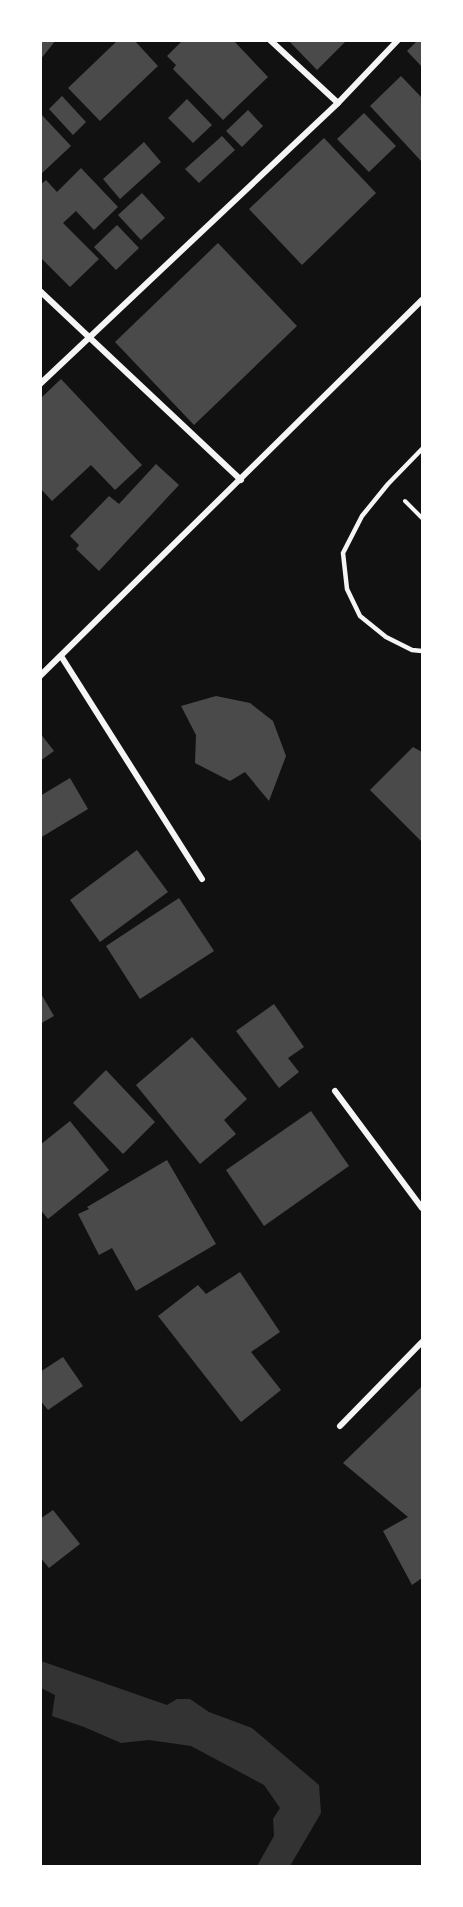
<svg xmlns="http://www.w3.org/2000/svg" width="463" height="1907" font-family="'DM Sans',sans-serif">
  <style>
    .water { fill: #333 }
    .building { fill: #4a4a4a }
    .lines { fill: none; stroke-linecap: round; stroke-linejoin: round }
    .path { stroke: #f5f5f5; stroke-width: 4 }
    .service { stroke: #f5f5f5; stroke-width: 4.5 }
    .minor { stroke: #f5f5f5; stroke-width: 6 }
  </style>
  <rect width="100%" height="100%" fill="#111"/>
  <polygon class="water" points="41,1661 167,1705 177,1699 190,1699 209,1712 252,1728 319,1785 321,1813 290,1866 257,1866 274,1836 273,1819 280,1808 264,1785 191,1746 149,1740 121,1743 84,1727 52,1716 55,1695 41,1688"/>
  <g class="building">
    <polygon points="40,40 56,40 40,60"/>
    <polygon points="118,40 134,40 158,66 100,121 68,88"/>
    <polygon points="183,40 233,40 268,77 223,120 173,69 176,65 167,56"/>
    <polygon points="288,40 347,40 317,70"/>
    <polygon points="418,40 422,40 422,67 407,51"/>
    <polygon points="401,76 422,98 422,162 370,106"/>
    <polygon points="62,96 86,122 73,135 49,109"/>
    <polygon points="187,99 212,125 193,143 168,118"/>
    <polygon points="248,110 263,126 242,147 226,131"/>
    <polygon points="40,113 71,146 40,175"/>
    <polygon points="364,113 396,146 369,172 337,139"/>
    <polygon points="222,136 235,150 199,183 185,169"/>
    <polygon points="324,138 376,193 302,265 249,209"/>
    <polygon points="144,142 161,162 120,199 103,179"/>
    <polygon points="81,168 118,207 94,230 76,211 63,223 99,259 70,287 40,257 40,185 46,180 57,192"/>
    <polygon points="142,193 165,218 141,240 118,215"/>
    <polygon points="117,225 139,248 116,270 94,247"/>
    <polygon points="218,243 297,326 194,425 115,342"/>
    <polygon points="61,379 142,465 115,490 91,465 52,501 40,488 40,399"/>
    <polygon points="156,464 179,485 99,571 76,549 79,545 70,536 109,496 119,504"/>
    <polygon points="216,696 250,703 273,721 286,756 269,801 245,772 230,781 195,763 196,735 181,706"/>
    <polygon points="40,733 54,751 40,761"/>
    <polygon points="413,747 422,752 422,842 370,790"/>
    <polygon points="70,778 88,809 40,838 40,796"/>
    <polygon points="137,850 168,892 100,942 70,900"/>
    <polygon points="179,898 214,951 140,999 106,946"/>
    <polygon points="40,992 54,1016 40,1024"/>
    <polygon points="274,1004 304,1047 288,1058 299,1072 279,1088 236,1031"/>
    <polygon points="192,1037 247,1099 224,1120 236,1134 200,1164 136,1085"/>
    <polygon points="106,1070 155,1122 123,1154 73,1103"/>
    <polygon points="311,1111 349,1166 264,1226 226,1170"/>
    <polygon points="70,1121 109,1170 48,1219 40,1209 40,1145"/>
    <polygon points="167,1160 216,1244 136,1291 112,1248 99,1255 78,1214 89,1209 87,1207"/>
    <polygon points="240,1272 280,1332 251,1352 281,1390 241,1422 158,1316 198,1285 206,1294"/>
    <polygon points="63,1357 83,1386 48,1410 40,1400 40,1372"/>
    <polygon points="422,1386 422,1578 412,1585 383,1531 408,1517 343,1463"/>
    <polygon points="53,1510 80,1544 49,1568 40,1557 40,1519"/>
  </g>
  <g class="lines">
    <polyline class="path" points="405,501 422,518"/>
    <polyline class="service" points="422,449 388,484 362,516 343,553 347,589 360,616 386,637 412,650 422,651"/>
    <g class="minor">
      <polyline points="270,40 338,103"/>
      <polyline points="40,291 241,480"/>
      <polyline points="40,384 338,103 398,40"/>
      <polyline points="61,656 202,879"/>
      <polyline points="40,676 422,300"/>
      <polyline points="335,1091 422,1208"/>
      <polyline points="340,1426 422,1342"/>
    </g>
  </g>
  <rect width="463" height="1907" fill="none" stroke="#ffffff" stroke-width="84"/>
</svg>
